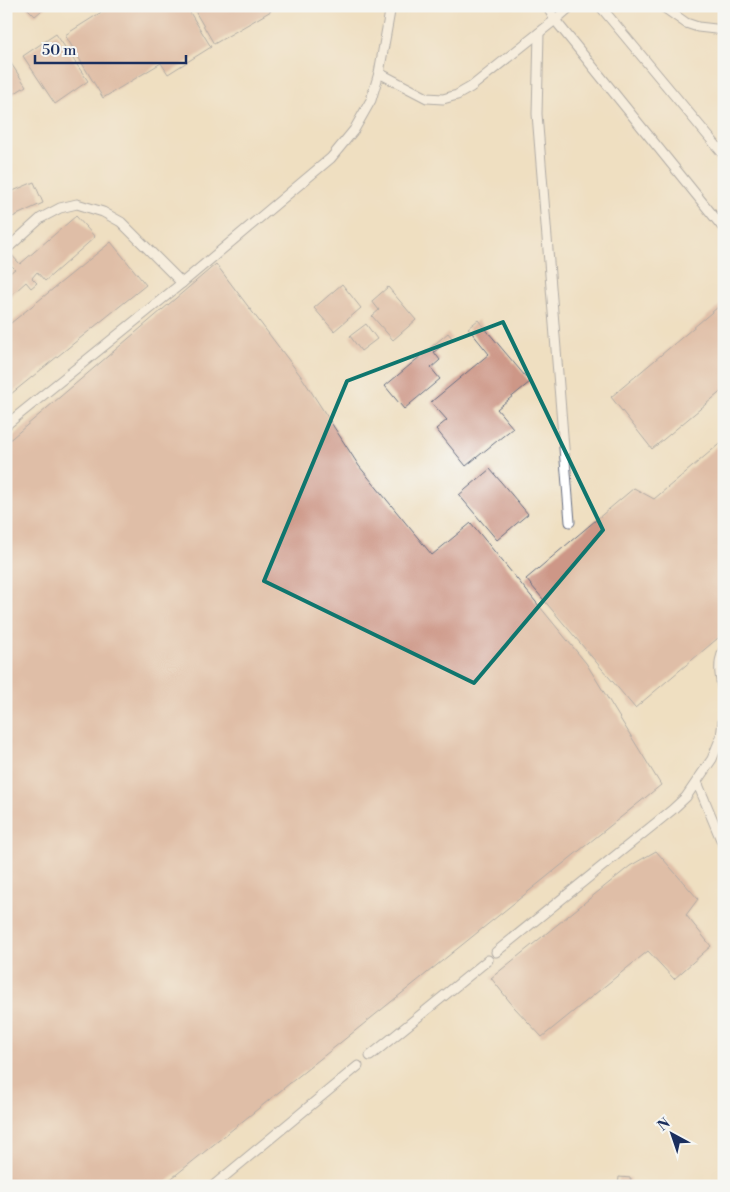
<svg xmlns="http://www.w3.org/2000/svg" width="730" height="1192" font-family="'Libre Bodoni',serif">
  <style>
    .building { fill: #cd9787 }
    .lines { fill: none; stroke-linecap: round; stroke-linejoin: round }
    .lane-casing { stroke: #656d81; stroke-width: 11 }
    .lane { stroke: #fff; stroke-width: 9 }
    .marked { fill: none; stroke: #0f766e; stroke-width: 4; stroke-linejoin: round }
  </style>
  <rect width="100%" height="100%" fill="#f6f6f2"/>
  <filter id="ink" filterUnits="userSpaceOnUse"><feTurbulence type="fractalNoise" baseFrequency=".02" numOctaves="2"/><feDisplacementMap in="SourceGraphic" scale="10" xChannelSelector="R" yChannelSelector="G"/><feConvolveMatrix kernelMatrix="1 2 1 2 8 2 1 2 1" color-interpolation-filters="sRGB"/></filter>
  <filter id="wash" filterUnits="userSpaceOnUse"><feTurbulence type="fractalNoise" baseFrequency=".0096" numOctaves="4" result="noise"/><feDisplacementMap in="SourceGraphic" scale="20" xChannelSelector="R" yChannelSelector="G"/><feGaussianBlur stdDeviation="1.12" result="paint"/><feColorMatrix in="noise" values="0 0 0 0 0 0 0 0 0 0 0 0 0 0 0 0 0 1.4 0 .05"/><feComposite in="paint" operator="in"/></filter>
  <g filter="url(#wash)">
    <rect width="100%" height="100%" fill="#efdfc1"/>
    <g id="blocks">
      <g class="building">
        <polygon points="25,6 47,6 35,16"/>
        <polygon points="111,6 186,6 211,47 168,74 161,63 103,98 65,35"/>
        <polygon points="192,6 268,6 271,11 214,44"/>
        <polygon points="56,34 88,81 55,104 23,56"/>
        <polygon points="6,56 26,86 6,99"/>
        <polygon points="34,182 43,203 8,219 6,215 6,194"/>
        <polygon points="76,216 95,237 45,281 37,272 32,278 37,283 31,288 26,282 6,300 6,276 15,269 6,260 6,249 20,264"/>
        <polygon points="111,242 146,285 6,398 6,327"/>
        <polygon points="216,264 303,379 359,466 432,555 471,523 586,663 661,785 162,1186 6,1186 6,443"/>
        <polygon points="342,284 361,308 334,331 314,308"/>
        <polygon points="388,287 416,320 393,340 372,316 379,310 372,301"/>
        <polygon points="724,302 724,389 652,449 611,397"/>
        <polygon points="478,320 530,382 497,409 513,428 466,466 436,429 447,420 431,402 489,354 468,328"/>
        <polygon points="366,324 377,339 361,351 350,336"/>
        <polygon points="448,333 452,338 434,352 440,360 431,368 440,379 404,409 385,386"/>
        <polygon points="724,440 724,633 635,708 526,579 634,488 654,499"/>
        <polygon points="490,469 528,514 497,540 459,495"/>
        <polygon points="656,851 698,899 686,915 711,946 674,979 648,951 542,1037 514,1007 491,978 630,866"/>
        <polygon points="619,1177 631,1178 630,1186 618,1186"/>
      </g>
    </g>
  </g>
  <g filter="url(#ink)">
    <use href="#blocks" fill-opacity="0" stroke="#656d81" stroke-width="1"/>
    <g class="lines">
      <defs>
        <g id="lane">
          <polyline points="547,6 555,20 724,229"/>
          <polyline points="600,6 724,155"/>
          <polyline points="662,6 686,23 698,27 724,30"/>
          <polyline points="539,33 537,114 570,522"/>
          <polyline points="379,73 427,98 443,99 457,95 471,87 555,20 571,6"/>
          <polyline points="9,247 41,218 60,208 77,204 103,212 121,222 182,283"/>
          <polyline points="6,425 182,283 331,158 354,130 371,100 379,73 391,6"/>
          <path d="M724,649C716,666 721,680 724,697"/>
          <polyline points="697,782 724,847"/>
          <polyline points="496,952 672,810 686,797 712,759 721,737 724,713"/>
          <polyline points="370,1056 488,960"/>
          <polyline points="213,1186 358,1066"/>
        </g>
      </defs>
      <use href="#lane" class="lane-casing"/>
      <use href="#lane" class="lane"/>
    </g>
  </g>
  <path d="M0 0H730V1192H0ZM503,322L603,530L474,683L264,581L347,381Z" fill="#efdfc1" fill-opacity=".55" fill-rule="evenodd"/>
  <path class="marked" d="M503,322L603,530L474,683L264,581L347,381Z"/>
  <rect width="730" height="1192" fill="none" stroke="#f6f6f2" stroke-width="25"/>
  <g transform="translate(672 1134) rotate(320)" stroke="#f6f6f2" stroke-width="4" paint-order="stroke">
  <path d="M0-4L9 19L0 12L-9 19Z" fill="#1b2f5e"/>
  <text y="-8" font-size="14" font-weight="bold" text-anchor="middle" fill="#1b2f5e">N</text>
  </g>
  <path d="M35 55v8h151v-8" fill="none" stroke="#1b2f5e" stroke-width="2.5"/>
  <text x="42" y="55" font-size="15" fill="#1b2f5e" stroke="#f6f6f2" stroke-width="4" paint-order="stroke">50 m</text>
</svg>
